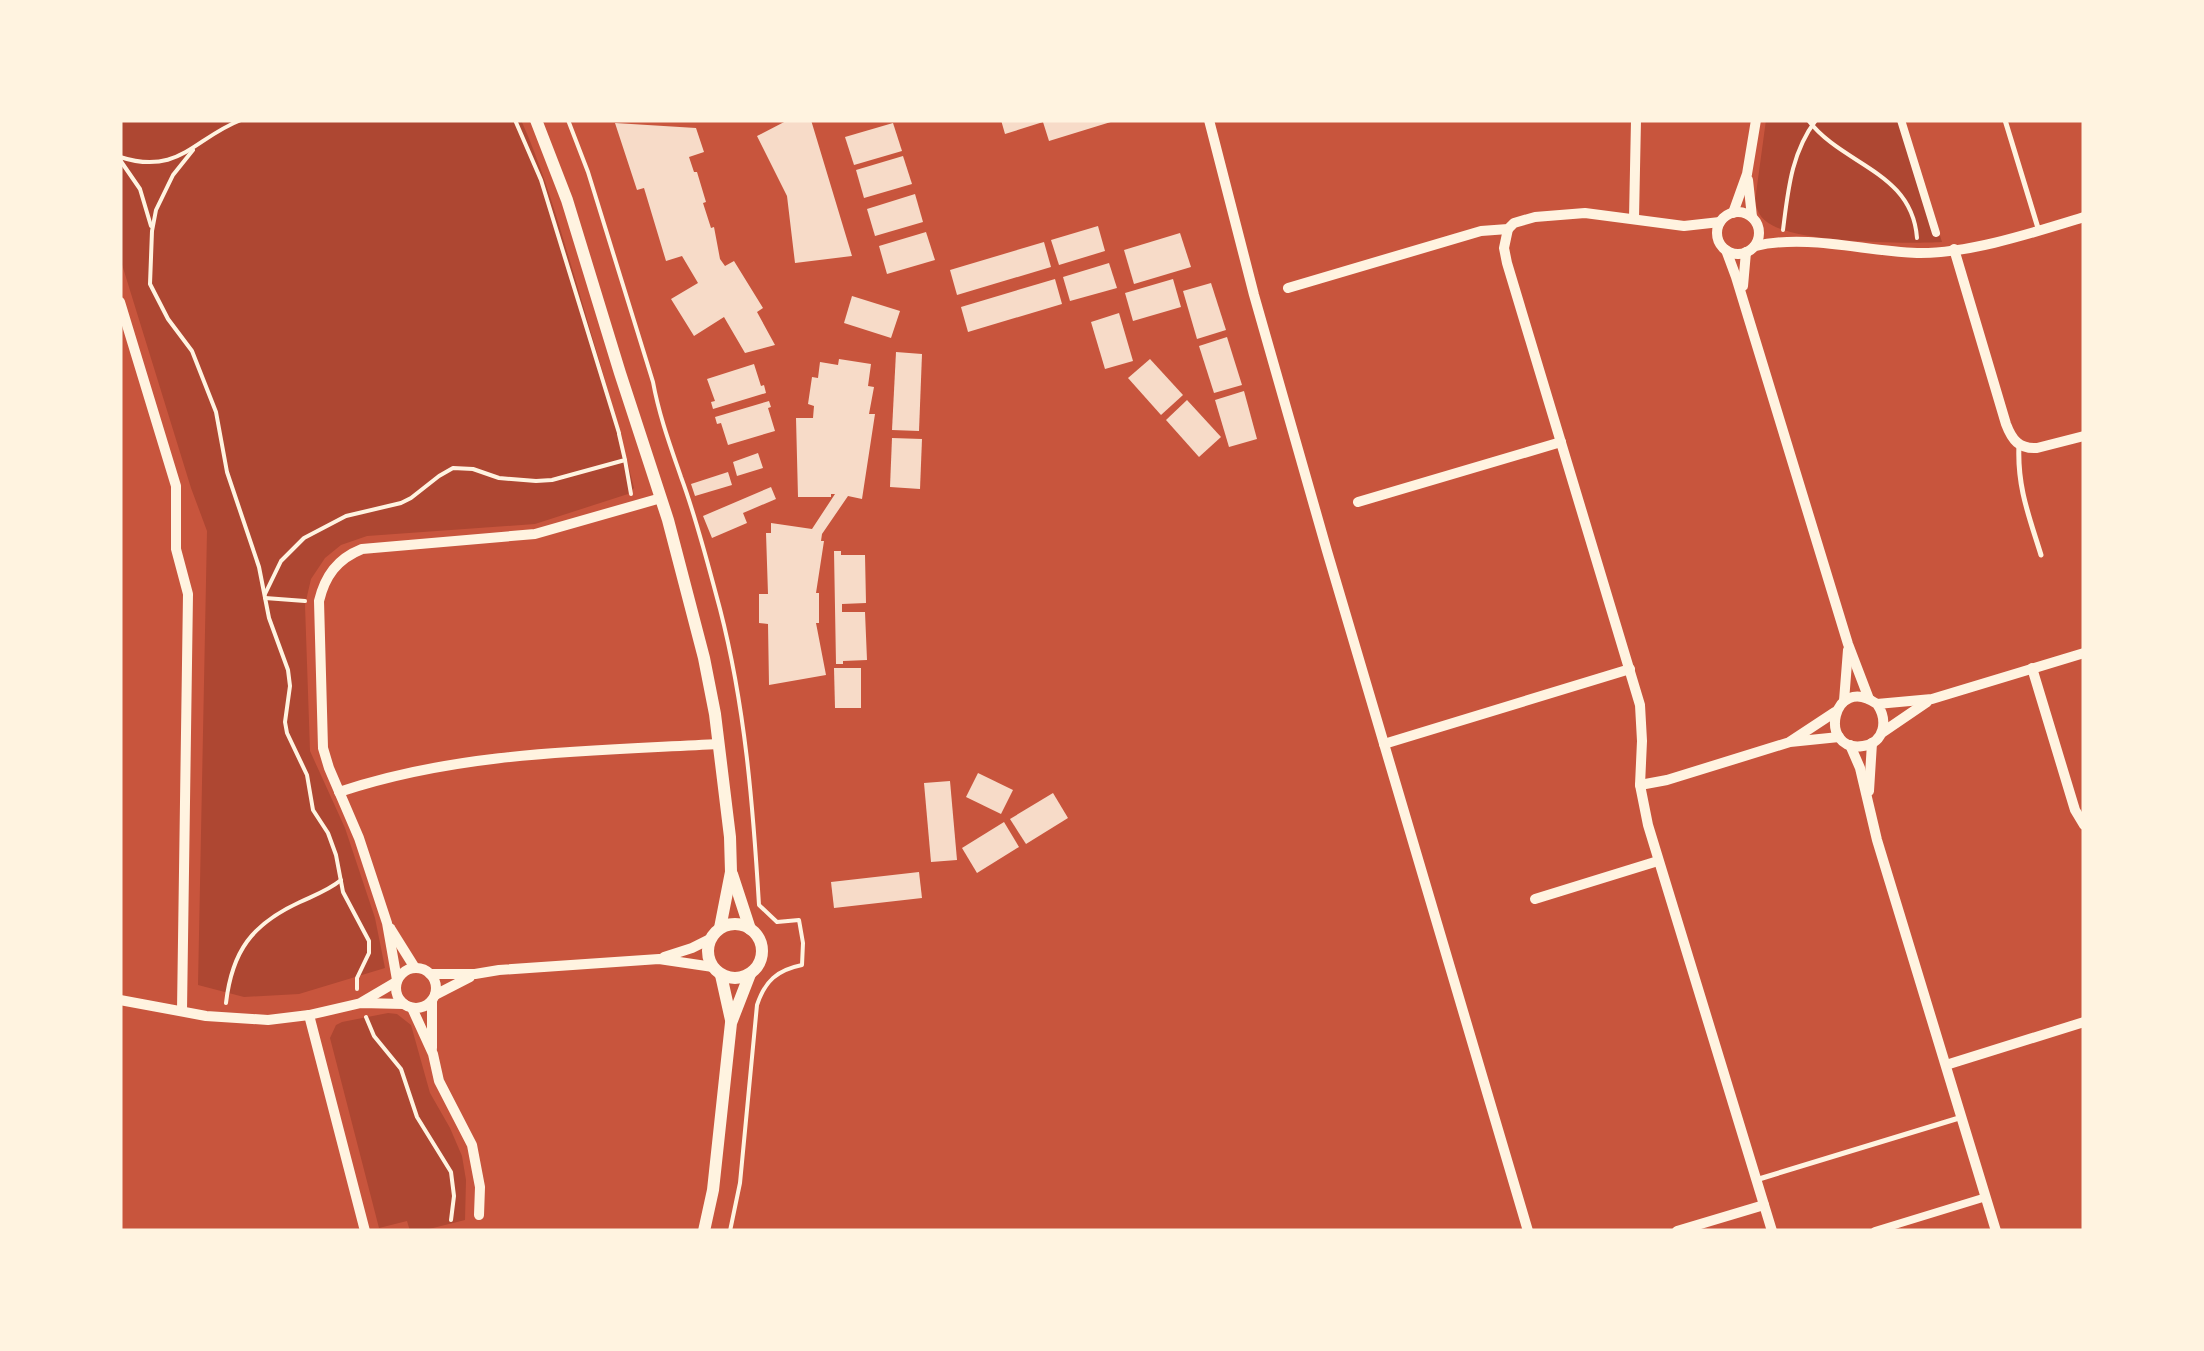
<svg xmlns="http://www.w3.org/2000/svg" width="2204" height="1351" font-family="Ubuntu,sans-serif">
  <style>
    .green { fill: #ae4732 }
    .building { fill: #f7dbc8 }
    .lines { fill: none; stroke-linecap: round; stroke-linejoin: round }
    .path { stroke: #fff3e0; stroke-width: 4 }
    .service { stroke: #fff3e0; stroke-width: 5 }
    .pedestrian { stroke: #fff3e0; stroke-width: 8 }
    .minor { stroke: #fff3e0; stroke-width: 10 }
    .tertiary { stroke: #fff3e0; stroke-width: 12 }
  </style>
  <rect width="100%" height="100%" fill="#c8553d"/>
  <g class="green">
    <path d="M120,120H521C545,173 561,232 578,288C597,354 618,421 634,488L628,494L535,524L367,536L341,545L325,558L311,579L305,605L310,751L345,828L375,918L385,968L299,994L244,997L198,985L207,531L191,488L120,258Z"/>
    <path d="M1766,120H1903L1942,242C1906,244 1793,243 1767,222C1759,216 1757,210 1755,201Z"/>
    <polygon points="388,1013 397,1014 411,1025 430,1093 450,1128 462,1156 466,1180 465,1220 421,1231 410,1231 407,1221 379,1228 330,1038 336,1025 342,1022"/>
  </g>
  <g class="building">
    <polygon points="788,120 811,120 852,256 795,263 787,196 757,136"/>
    <polygon points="1001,120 1114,120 1114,121 1049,141 1043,122 1005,134"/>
    <polygon points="615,123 696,128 704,152 689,157 694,172 697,172 706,202 703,203 711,228 714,227 720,259 725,266 734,261 763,308 757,312 775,345 745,353 724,317 694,336 671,299 698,283 682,256 666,261 644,188 637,190"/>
    <polygon points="893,123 902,151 854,165 845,137"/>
    <polygon points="903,156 912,184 864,198 856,170"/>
    <polygon points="915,194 923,222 875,236 867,209"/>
    <polygon points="1098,226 1105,251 1059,265 1051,240"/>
    <polygon points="926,232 935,260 887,274 879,246"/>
    <polygon points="1180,233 1191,267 1134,284 1124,250"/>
    <polygon points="1044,242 1051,267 957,295 950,270"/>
    <polygon points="1109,263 1117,288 1070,301 1063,277"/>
    <polygon points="1055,279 1062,304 968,332 961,307"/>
    <polygon points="1173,279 1181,307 1133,321 1125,293"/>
    <polygon points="1211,283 1226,330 1197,339 1183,291"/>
    <polygon points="852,296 900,311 891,338 844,323"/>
    <polygon points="1119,313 1133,361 1105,369 1091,322"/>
    <polygon points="1227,337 1242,385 1214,393 1199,346"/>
    <polygon points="896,352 922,354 919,431 892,430"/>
    <polygon points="839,359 871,364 868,386 874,387 869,414 875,414 862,499 848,496 822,534 821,541 824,541 816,593 819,593 819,623 816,623 826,675 769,685 768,624 759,623 759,594 768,594 766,533 771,533 771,523 812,529 835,494 831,494 831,497 798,497 796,418 813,418 814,406 808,404 812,377 818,378 820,362 838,365"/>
    <polygon points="1150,359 1183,395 1161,415 1128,378"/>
    <polygon points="754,364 761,386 764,385 766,393 713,409 711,402 715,401 707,379"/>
    <polygon points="1244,391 1257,439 1229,447 1215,400"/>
    <polygon points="1187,400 1221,437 1199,457 1166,420"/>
    <polygon points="769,401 771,407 768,408 775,431 728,445 721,423 717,424 715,417"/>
    <polygon points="892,438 922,439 920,489 890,487"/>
    <polygon points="758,453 763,468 737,476 733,462"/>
    <polygon points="728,472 732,485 695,496 691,484"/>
    <polygon points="771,487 776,499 743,513 747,523 712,538 703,516"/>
    <polygon points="834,551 841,551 841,555 865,555 866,603 842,604 842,612 865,612 867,660 843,661 843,664 836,664"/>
    <polygon points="834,668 861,668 861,708 835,708"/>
    <polygon points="978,773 1013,790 1001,814 966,797"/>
    <polygon points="950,781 957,860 931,862 924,783"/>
    <polygon points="1053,793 1068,818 1026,844 1010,819"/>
    <polygon points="1004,822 1019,847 977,873 962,848"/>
    <polygon points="919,872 922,898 834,908 831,882"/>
  </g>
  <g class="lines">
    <g class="path">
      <polyline points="515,120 541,180 619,433"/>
      <path d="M568,120L588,172L653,382C659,415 670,445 681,477C697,520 708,565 720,609C745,706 753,805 759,905L777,922L799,920L803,943L802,965C777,970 765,981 757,1005L740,1183L730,1231"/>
      <path d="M1808,120C1843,166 1912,171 1917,238"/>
      <polyline points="193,150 173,175 156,210 152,231 150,284 168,319 192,351 216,412 227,472 259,567 269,618 288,670 290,686 285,722 287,733 307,775 313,810 328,833 336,855 343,892 369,941 369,953 357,978 357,989"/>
      <path d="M120,157C179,176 194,138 241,120"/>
      <polyline points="120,160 140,189 151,226"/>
      <path d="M1783,230C1788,191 1791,153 1816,120"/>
      <polyline points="625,460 631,494"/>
      <polyline points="265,594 281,561 304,538 346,516 401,503 411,498 439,476 453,468 473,469 499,478 536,481 552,480 625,460 619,434"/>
      <polyline points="265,598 305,601"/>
      <path d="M226,1003C232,951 252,924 300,902C315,895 329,890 341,880"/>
      <polyline points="366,1017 374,1036 401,1069 417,1117 451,1172 454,1196 451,1220"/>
    </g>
    <g class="service">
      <polyline points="2005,120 2038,228"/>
      <path d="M2019,445C2017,487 2029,516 2041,555"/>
      <polyline points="1759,1179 1959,1118"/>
    </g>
    <g class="pedestrian">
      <polyline points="1901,120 1936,233"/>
      <polyline points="1875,1231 1986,1197"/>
    </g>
    <g class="minor">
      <polyline points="1209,120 1254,295 1327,551 1528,1231"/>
      <polyline points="1748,180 1752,217"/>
      <circle cx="1738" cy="233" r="21"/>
      <polyline points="1733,213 1747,174 1756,120"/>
      <polyline points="1634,218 1636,120"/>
      <polyline points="1508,229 1504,248 1507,263 1640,705 1642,741 1640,785 1648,825 1772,1231"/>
      <path d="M1755,246C1808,234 1863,251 1917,253C1969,254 2035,232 2084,217"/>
      <path d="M1954,249L2006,424C2012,440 2019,449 2037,448L2084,436"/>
      <polyline points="1726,250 1736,277 1848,644 1869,699"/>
      <polyline points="1743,286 1746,252"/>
      <polyline points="1288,288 1481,231 1508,229 1514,223 1535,217 1585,213 1684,226 1720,222"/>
      <polyline points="120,302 176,486 176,549 188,594 182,1010"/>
      <polyline points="1358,502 1561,442"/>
      <polyline points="2032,668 2075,810 2084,825"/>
      <polyline points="1844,701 1848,650"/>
      <path d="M1877,704C1888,720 1885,743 1863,746C1817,753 1832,672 1877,704L1932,699L2084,653"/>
      <polyline points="1883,732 1927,702"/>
      <polyline points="1791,741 1835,712"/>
      <polyline points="1384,744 1630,669"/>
      <polyline points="1850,745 1860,768 1877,840 1996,1231"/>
      <polyline points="1640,785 1667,780 1790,742 1839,737"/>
      <polyline points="1869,791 1872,743"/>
      <path d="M339,792C461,751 591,751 719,744"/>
      <polyline points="1535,899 1658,861"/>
      <polyline points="390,928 415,968"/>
      <polyline points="664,957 692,948 710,939"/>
      <circle cx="416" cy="988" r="20"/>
      <polyline points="430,974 475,974 499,970 659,959 713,967"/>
      <path d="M397,980L387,923L359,838L329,768L323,748L319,601C325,576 337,559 362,549L535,534L661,498"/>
      <polyline points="435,995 470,977"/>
      <polyline points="120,1000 206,1016 268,1020 309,1015 361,1003 404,1004"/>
      <polyline points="432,1001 432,1048"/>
      <polyline points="362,1002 396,982"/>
      <polyline points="412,1008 433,1054 439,1081 472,1145 480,1187 479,1215"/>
      <polyline points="309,1015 365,1231"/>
      <polyline points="1946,1065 2084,1022"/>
      <polyline points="1677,1231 1764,1205"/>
    </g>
    <g class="tertiary">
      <polyline points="536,120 567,200 620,373 668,520 704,658 715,714 730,837 731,872 720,928"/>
      <polyline points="732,874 750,929"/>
      <circle cx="735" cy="951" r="27"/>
      <polyline points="721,975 731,1020"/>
      <polyline points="704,1231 713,1190 731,1023 750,974"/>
    </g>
  </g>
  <rect width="2204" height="1351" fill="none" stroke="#fff3e0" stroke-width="245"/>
</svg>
